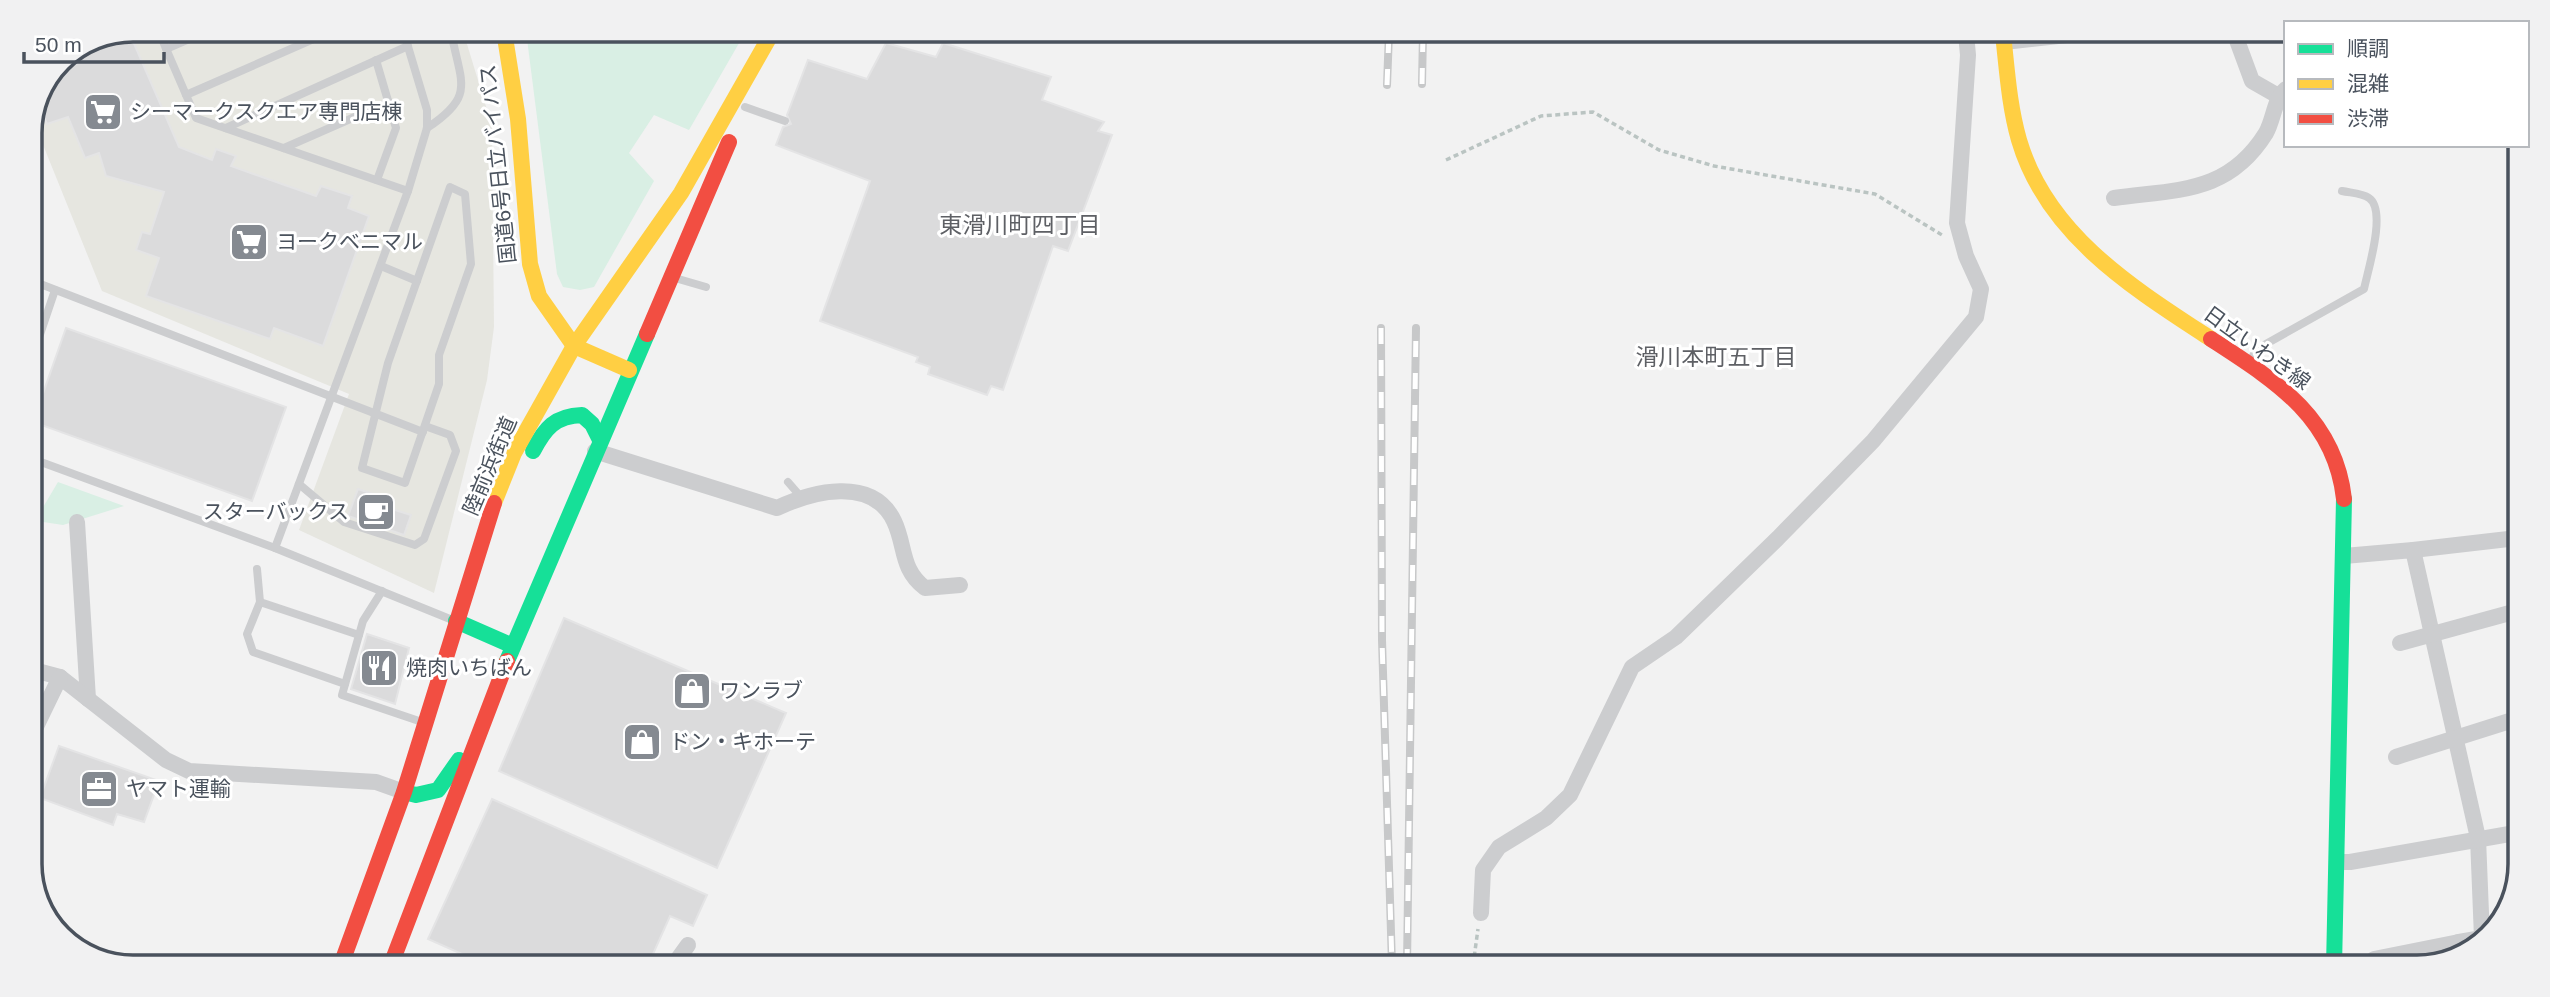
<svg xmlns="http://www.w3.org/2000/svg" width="2550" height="997" font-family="Arial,'Noto Sans JP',sans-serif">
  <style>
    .commercial { fill: #e6e6e0 }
    .green { fill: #d9efe4 }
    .building { fill: #dbdbdc; stroke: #e4e4e5; stroke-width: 2 }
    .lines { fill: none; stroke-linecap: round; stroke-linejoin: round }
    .path { stroke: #bac4c2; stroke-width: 3.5; stroke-dasharray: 5 3.5; stroke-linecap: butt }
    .lane { stroke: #cccdcf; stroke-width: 8 }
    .street { stroke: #cccdcf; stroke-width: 16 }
    .fast { stroke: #16e098; stroke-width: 16 }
    .slow { stroke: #ffcf43; stroke-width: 16 }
    .jam { stroke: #f24e42; stroke-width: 16 }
    .rail-casing { stroke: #c7c8c9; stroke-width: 8 }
    .rail { stroke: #fff; stroke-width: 5; stroke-dasharray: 16; stroke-linecap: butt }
    .labels { text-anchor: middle; stroke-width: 6; stroke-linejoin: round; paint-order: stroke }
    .poi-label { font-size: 21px; fill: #4a525d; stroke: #fff; text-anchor: start }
    .street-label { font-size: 21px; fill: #4a525d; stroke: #fff }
    .neighbourhood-label { font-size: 23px; fill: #5e6065; stroke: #fff }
    .rim { fill: none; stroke: #4a525d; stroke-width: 3.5 }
  </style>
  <rect width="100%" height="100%" fill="#f2f2f2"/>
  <polygon class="commercial" points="133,30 463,31 492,126 494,327 487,380 434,593 299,530 349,394 102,291 33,120 60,60"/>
  <g class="green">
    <polygon points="526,31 746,31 689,130 654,115 629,153 654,181 594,287 580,290 563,287 557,274"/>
    <polygon points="58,482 124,506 63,525 30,520 30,505 42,509"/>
  </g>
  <g class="building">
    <polygon points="129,32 179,147 212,160 216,149 236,156 231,166 316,196 321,186 352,196 348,208 369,216 323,346 274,328 270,339 146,296 159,258 136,250 142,232 150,234 164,192 106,176 99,153 85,158 68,117 47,124 39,106 60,60"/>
    <polygon points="886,43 936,57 943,43 1051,77 1042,100 1104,122 1098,131 1112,135 1068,251 1053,246 1003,390 991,386 987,395 928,374 930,367 916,362 918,357 820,321 870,181 776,145 783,127 791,124 787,115 808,60 867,79"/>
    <polygon points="66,328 286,407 252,501 33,422"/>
    <polygon points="358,489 394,501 392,509 411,515 404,535 348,516"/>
    <polygon points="564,618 786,713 717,868 499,771"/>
    <polygon points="367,634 409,648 395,704 351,689"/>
    <polygon points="59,746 159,781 144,822 117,814 113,825 40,798"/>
    <polygon points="492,799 707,895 693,926 670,916 649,963 482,963 428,939"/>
  </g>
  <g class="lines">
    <g class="path">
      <polyline points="1446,160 1541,116 1593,112 1659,150 1714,166 1875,194 1942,235"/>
      <polyline points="1473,965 1478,929"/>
    </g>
    <g class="lane">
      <polyline points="158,30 196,118 408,191"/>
      <polyline points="166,49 210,30"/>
      <polyline points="376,60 396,128 377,180"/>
      <polyline points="186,95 334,30"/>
      <polyline points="745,107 785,121"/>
      <polyline points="226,128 408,46"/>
      <path d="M427,128C477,95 460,83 451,31"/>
      <polyline points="284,148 389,102"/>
      <polygon points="450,187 465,194 471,264 439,355 439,384 405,483 362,468 388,363"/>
      <polyline points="381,266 417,281"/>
      <polyline points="675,278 706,287"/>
      <polyline points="30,280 423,432"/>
      <path d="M2250,361L2257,349L2364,289C2368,270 2387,210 2369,198C2362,193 2351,193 2342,191"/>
      <polyline points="30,364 55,290"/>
      <polyline points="30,458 275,548 450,619"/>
      <polyline points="788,482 801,497"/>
      <polyline points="299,484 344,522 415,545 424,539 456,451 450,435 425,426"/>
      <polyline points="275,548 408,191 427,128 427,110 403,30"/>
      <polyline points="257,569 260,602"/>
      <polyline points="382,591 363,621 342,695 419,721"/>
      <polyline points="345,684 253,652 247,634 260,602 359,635"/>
    </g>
    <g class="street">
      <polyline points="2235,35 2252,81 2280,97"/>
      <polyline points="2004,42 2076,34"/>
      <path d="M2114,198C2178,189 2228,194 2266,133C2274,119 2274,99 2286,89"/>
      <path d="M595,451L777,508C811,492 872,475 894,521C906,546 900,569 925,588L960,585"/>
      <polyline points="77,522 88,699"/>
      <polyline points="2413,550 2517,538"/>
      <polyline points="2344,556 2413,550 2478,838 2482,938 2459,942 2458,953"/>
      <polyline points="2400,643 2517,611"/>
      <polyline points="30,669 60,677 166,760 189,771 376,782 404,792"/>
      <polyline points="30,739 60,677"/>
      <polyline points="2396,757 2516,719"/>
      <polyline points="2337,862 2350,862 2515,833"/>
      <polyline points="1481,913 1483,870 1499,847 1546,818 1570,795 1632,667 1676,637 1778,538 1873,441 1976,317 1981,289 1966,256 1957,223 1968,55 1966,34"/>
      <polyline points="2374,959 2459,942"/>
      <polyline points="675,963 688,945"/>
    </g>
    <g class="fast">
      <path d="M533,451C545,428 555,416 582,415L592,424L600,440"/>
      <polyline points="456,621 513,646"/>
      <polyline points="507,661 647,334"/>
      <polyline points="404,792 416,795 438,790 459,760"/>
      <polyline points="2334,967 2344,499"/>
    </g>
    <g class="slow">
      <polyline points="504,31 518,119 530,264 539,296 574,346 629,370"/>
      <path d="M2003,34C2007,69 2009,105 2019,140C2047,235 2133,288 2211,339"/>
      <polyline points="494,503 514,453 574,346 681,193 773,31"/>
    </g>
    <g class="jam">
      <polyline points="647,334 729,142"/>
      <path d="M2211,339C2274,380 2335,417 2344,499"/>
      <polyline points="342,962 404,792 494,503"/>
      <polyline points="392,962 507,661"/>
    </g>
    <defs>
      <g id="rail">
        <polyline points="1422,84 1423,33"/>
        <polyline points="1387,85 1389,33"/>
        <polyline points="1381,328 1382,640 1392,965"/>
        <polyline points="1407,965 1416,328"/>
      </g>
    </defs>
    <use href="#rail" class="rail-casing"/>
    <use href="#rail" class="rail"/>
  </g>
  <defs>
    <symbol id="supermarket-square" viewBox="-11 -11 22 22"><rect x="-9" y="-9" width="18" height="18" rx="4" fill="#858a91" stroke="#fff"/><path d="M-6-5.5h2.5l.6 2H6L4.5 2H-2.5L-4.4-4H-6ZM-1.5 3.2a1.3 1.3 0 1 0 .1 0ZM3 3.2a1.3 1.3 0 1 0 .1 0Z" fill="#fff"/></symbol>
    <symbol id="cafe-square" viewBox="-11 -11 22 22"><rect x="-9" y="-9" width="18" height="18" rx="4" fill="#858a91" stroke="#fff"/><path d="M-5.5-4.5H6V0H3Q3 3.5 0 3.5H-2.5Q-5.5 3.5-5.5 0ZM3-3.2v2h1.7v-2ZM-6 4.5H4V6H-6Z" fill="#fff"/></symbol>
    <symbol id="restaurant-square" viewBox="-11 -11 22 22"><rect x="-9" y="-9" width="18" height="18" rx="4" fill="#858a91" stroke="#fff"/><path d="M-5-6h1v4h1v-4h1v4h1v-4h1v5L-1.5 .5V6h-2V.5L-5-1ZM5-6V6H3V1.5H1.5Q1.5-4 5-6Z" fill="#fff"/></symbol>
    <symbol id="shop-square" viewBox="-11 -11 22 22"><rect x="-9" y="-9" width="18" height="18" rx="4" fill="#858a91" stroke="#fff"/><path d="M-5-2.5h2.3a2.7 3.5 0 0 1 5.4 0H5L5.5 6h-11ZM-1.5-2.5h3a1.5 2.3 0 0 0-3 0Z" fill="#fff"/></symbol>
    <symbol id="office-square" viewBox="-11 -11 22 22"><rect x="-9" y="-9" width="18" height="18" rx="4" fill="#858a91" stroke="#fff"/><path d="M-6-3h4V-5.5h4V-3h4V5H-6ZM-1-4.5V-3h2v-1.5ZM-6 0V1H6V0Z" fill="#fff"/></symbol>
  </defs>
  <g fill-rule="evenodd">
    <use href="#supermarket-square" x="81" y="90" width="44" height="44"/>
    <use href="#supermarket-square" x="227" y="220" width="44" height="44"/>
    <use href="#cafe-square" x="354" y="490" width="44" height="44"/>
    <use href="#restaurant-square" x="357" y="646" width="44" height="44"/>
    <use href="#shop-square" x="670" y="669" width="44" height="44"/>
    <use href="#shop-square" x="620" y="720" width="44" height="44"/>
    <use href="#office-square" x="77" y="767" width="44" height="44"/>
  </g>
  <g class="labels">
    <g class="poi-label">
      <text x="130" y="119">シーマークスクエア専門店棟</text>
      <text x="276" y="249">ヨークベニマル</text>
      <text x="349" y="519" text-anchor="end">スターバックス</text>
      <text x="406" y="675">焼肉いちばん</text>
      <text x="719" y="698">ワンラブ</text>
      <text x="669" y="749">ドン・キホーテ</text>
      <text x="126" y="796">ヤマト運輸</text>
    </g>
    <g class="street-label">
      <text transform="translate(498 164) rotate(-96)" y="7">国道6号日立バイパス</text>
      <text transform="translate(2257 348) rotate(36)" y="7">日立いわき線</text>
      <text transform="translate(490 466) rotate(-67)" y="7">陸前浜街道</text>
    </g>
    <g class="neighbourhood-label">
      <text x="1020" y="233">東滑川町四丁目</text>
      <text x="1716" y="365">滑川本町五丁目</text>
    </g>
  </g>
  <path d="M0 0H2550V997H0ZM133 42H2417A91 91 0 0 1 2508 133V864A91 91 0 0 1 2417 955H133A91 91 0 0 1 42 864V133A91 91 0 0 1 133 42Z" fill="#f1f1f2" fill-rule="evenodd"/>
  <path class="rim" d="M133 42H2417A91 91 0 0 1 2508 133V864A91 91 0 0 1 2417 955H133A91 91 0 0 1 42 864V133A91 91 0 0 1 133 42Z"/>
  <rect x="2284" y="21" width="245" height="126" fill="#ffffff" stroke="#b7babe" stroke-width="2"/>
  <rect x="2298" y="44" width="35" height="10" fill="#16e098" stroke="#b7babe" stroke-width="2"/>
  <text x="2347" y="56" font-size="21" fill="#4a525d">順調</text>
  <rect x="2298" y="79" width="35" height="10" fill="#ffcf43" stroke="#b7babe" stroke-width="2"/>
  <text x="2347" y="91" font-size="21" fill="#4a525d">混雑</text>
  <rect x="2298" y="114" width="35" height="10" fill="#f24e42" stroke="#b7babe" stroke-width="2"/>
  <text x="2347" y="126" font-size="21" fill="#4a525d">渋滞</text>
  <path d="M24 52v10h140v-10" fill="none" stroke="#4a525d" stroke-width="3.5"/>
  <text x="35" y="52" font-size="21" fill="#4a525d" stroke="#ffffff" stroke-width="5" paint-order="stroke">50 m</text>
</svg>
